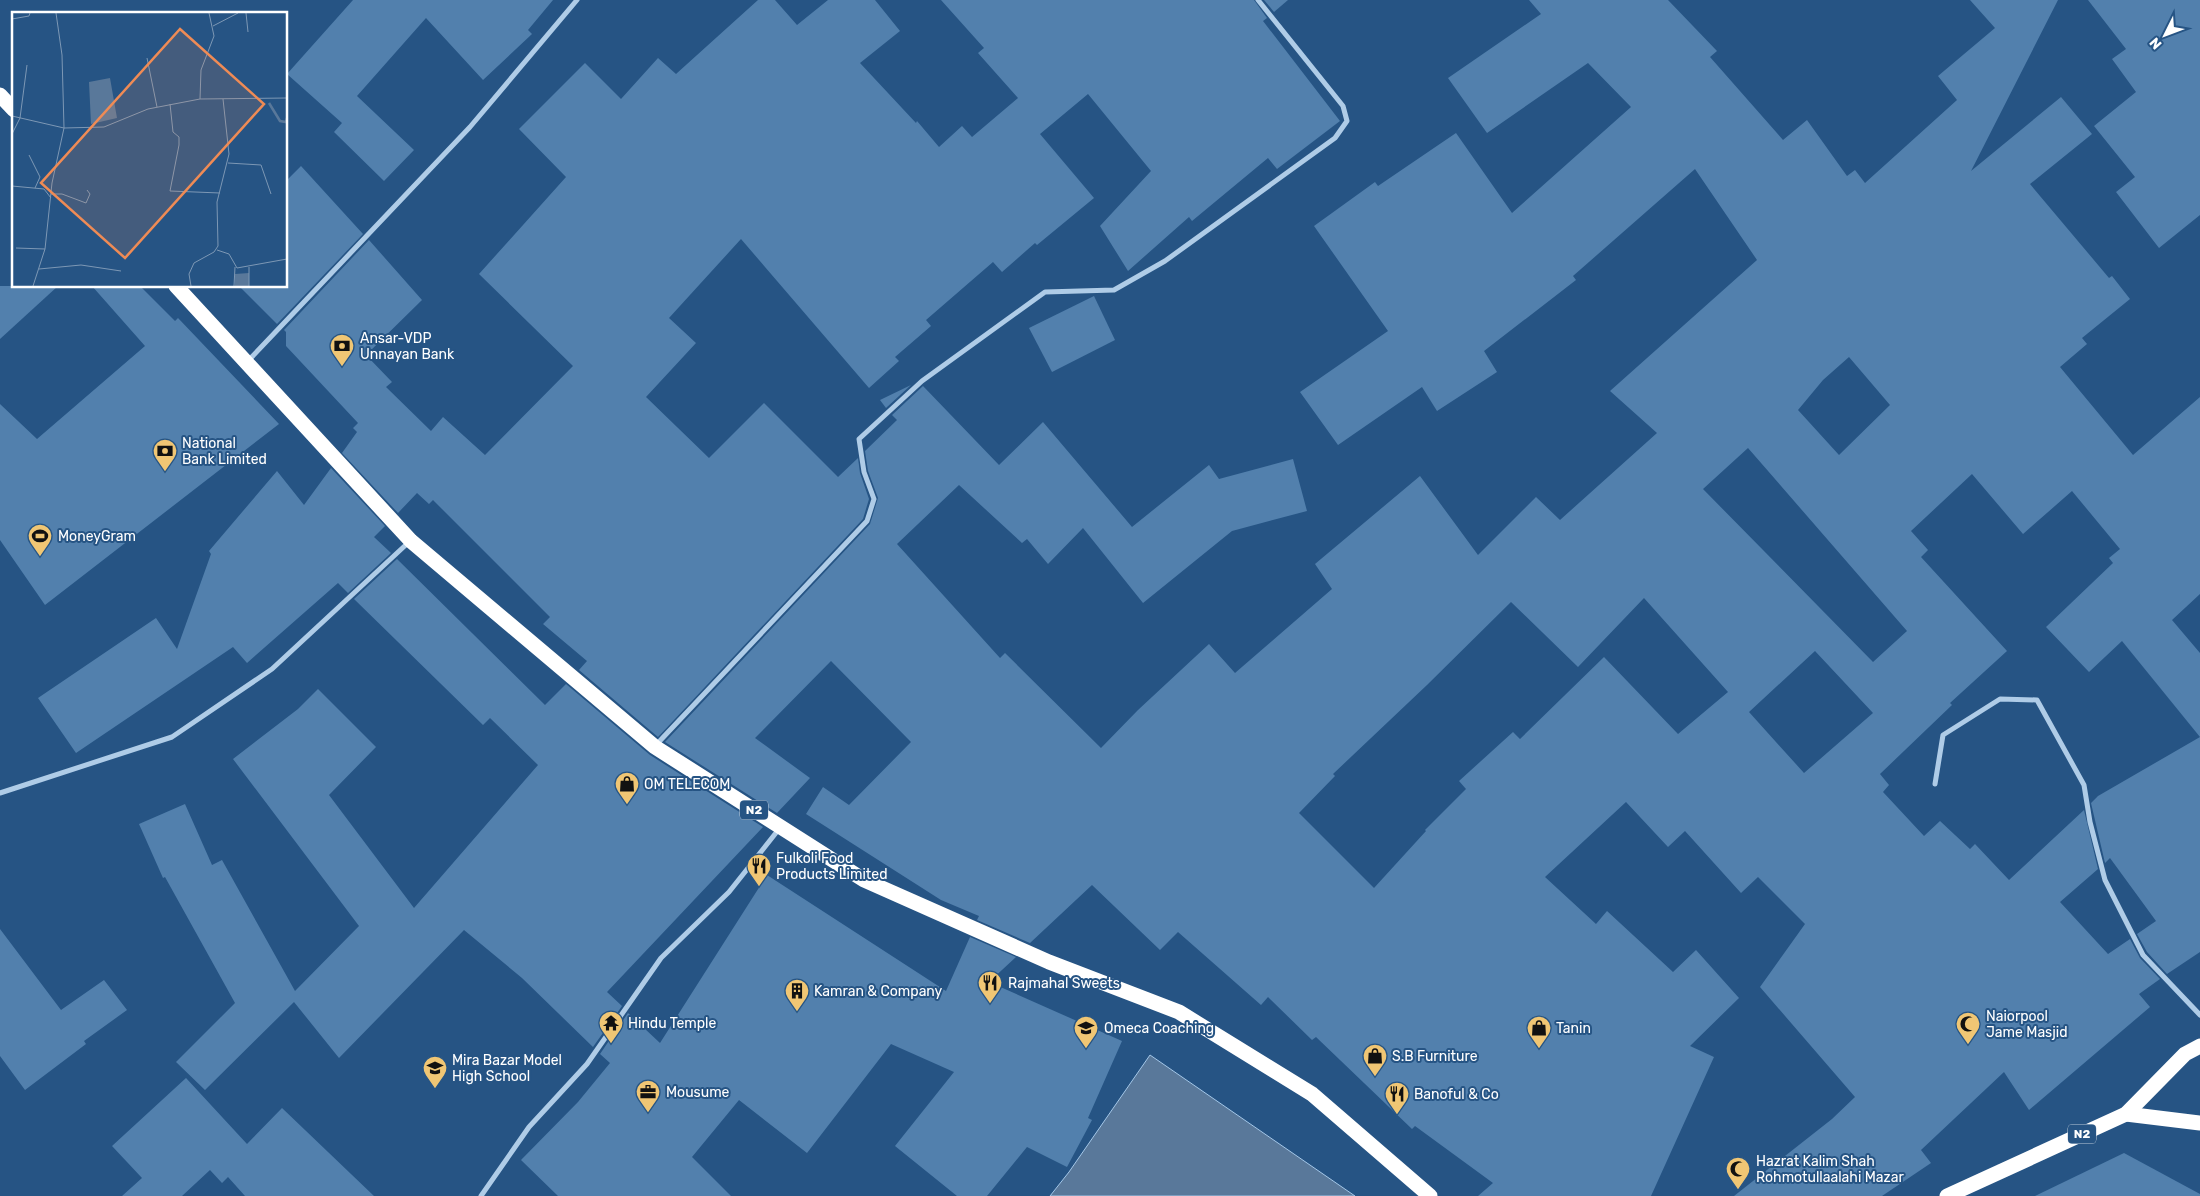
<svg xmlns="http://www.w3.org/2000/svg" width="2200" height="1196" font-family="Rubik,sans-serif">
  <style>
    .water { fill: #59789a; stroke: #a4c7e8 }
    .building { fill: #5280ad; fill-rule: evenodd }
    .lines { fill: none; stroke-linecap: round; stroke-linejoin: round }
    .street { stroke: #afcce7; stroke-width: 5 }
    .highway { stroke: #fff; stroke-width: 15 }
    .labels { text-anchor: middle; stroke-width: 4; stroke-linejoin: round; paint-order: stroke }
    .shield { fill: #265484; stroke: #beccda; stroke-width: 1 }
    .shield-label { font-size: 12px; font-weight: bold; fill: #fff }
    .poi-label { font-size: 14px; fill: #fff; stroke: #265484; text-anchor: start }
    .inset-river { fill: none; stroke: #59789a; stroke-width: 2.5 }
    .inset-road { fill: none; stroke: #7d98b5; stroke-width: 1 }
    .view { fill: #ef8b55; fill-opacity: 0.15; stroke: #ef8b55; stroke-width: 2.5 }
    .inset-edge { fill: none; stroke: #fff; stroke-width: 2.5 }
  </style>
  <rect width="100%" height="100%" fill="#265484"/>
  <polygon class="water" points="1150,1055 1355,1196 1050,1196 1069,1172"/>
  <g class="building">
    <polygon points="353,0 553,0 528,30 532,34 483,80 426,18 357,96 414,150 384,181 334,132 342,123 287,74"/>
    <polygon points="758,0 775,0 797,25 828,0 875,0 900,31 860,63 916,123 917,121 939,147 962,126 972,137 1018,98 978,53 984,48 941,0 1254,0 1267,18 1263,21 1340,121 1277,169 1268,158 1192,221 1189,217 1128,271 1100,226 1151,171 1088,94 1040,134 1094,198 1037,245 1035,243 1002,272 993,262 926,320 931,326 895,357 899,361 869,388 741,239 669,318 696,343 646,397 709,458 764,403 838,477 858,458 860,473 869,499 863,519 658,737 579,670 587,661 543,624 550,617 433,500 429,504 417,493 398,513 342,453 357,432 353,428 358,423 286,346 286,332 284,330 369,240 422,300 366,355 392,382 386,387 431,431 443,417 485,455 573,366 479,274 566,177 519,129 585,63 621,99 658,58 676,74"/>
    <polygon points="1264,0 1288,0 1274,12"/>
    <path d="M1529,0H1668L1717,51L1710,57L1783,140L1807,120L1847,176L1855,170L1865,183L1957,100L1938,76L1995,28L1970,0H2058L1971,171L2061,97L2092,134L2030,184L2109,278L2112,276L2130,299L2082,338L2087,344L2060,367L2133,455L2200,397V594L2172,620L2200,653V737L2122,641L2089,672L2046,627L2113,563L2109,558L2120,549L2072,491L2023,534L1972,474L1911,531L1928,550L1921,557L2007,651L1950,703L1952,705L1880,774L1889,785L1883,792L1924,836L1940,821L1970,849L1975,844L2009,880L2084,810L2098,869L2060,902L2108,954L2130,939L2140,958L2160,979L2139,994L2150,1007L2029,1110L2004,1072L1921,1150L1931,1163L1882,1196H1734L1832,1119L1855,1097L1760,987L1805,924L1758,877L1741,893L1685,831L1668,847L1626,802L1545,877L1596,924L1607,911L1673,972L1696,950L1739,998L1690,1046L1714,1057L1651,1196H1478L1493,1183L1415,1126L1412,1129L1316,1037L1312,1040L1268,997L1261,1005L1178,932L1160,950L1092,885L1030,943L977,920L979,916L941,900L806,814L823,787L849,805L911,742L831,661L755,738L810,778L777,813L665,742L870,524L878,498L868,471L865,451L897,420L892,415L923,386L999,465L1043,422L1132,527L1209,465L1219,479L1293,459L1307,511L1232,531L1143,603L1083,528L1048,564L1027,539L1022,543L959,485L897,544L1000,658L1005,653L1101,748L1138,710L1209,644L1235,673L1332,589L1315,564L1420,476L1478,555L1536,497L1560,520L1657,433L1610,391L1757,260L1695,169L1573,276L1576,280L1484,351L1497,372L1437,411L1422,387L1338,445L1300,392L1388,331L1314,226L1375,182L1378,186L1456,133L1512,213L1631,107L1588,63L1487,133L1448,78L1541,14ZM1849,357L1890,405L1839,455L1798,410L1823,380ZM1748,448L1907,631L1873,662L1703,489ZM1644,598L1728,692L1678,734L1604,657L1520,739L1513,732L1459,781L1466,789L1425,830L1426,831L1374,888L1299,813L1335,776L1333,774L1427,685L1511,602L1578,667ZM1815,651L1873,713L1804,773L1749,712Z"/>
    <polygon points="2088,0 2200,0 2200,215 2159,248 2116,192 2135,177 2094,126 2136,92 2112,59 2126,49"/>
    <polygon points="301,166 363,234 277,324 239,286 286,286 286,181"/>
    <polygon points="0,286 58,286 0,339"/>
    <polygon points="92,286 140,286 175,321 178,318 279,424 45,605 0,540 0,404 37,439 145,346"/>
    <polygon points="1094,296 1115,340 1052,372 1029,328"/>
    <polygon points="911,385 886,408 880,400"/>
    <polygon points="331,468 385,526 374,537 391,553 348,593 338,583 247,663 233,647 76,753 38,698 156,618 177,649 211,554 209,551 277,471 304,505"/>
    <polygon points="397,559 545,705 566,684 650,755 763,827 607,992 622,1006 593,1047 522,978 464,930 339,1058 294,1002 205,1090 176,1062 235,1003 165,877 163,878 139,824 185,804 212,865 222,860 295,991 359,926 233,759 298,709 318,689 376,747 329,795 414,908 538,765 490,718 483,725 354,599"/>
    <polygon points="2200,737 2200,952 2167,974 2147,952 2137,934 2156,921 2110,858 2105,863 2091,803 2098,796"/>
    <polygon points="767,875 946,991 970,937 1016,957 989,982 1122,1041 1088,1118 1092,1120 1067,1167 1027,1147 987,1196 957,1196 895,1146 954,1072 891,1044 807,1153 739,1100 692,1157 731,1196 558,1196 521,1160 578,1102 610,1063 600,1054 628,1013 660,1043"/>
    <polygon points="0,929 61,1010 104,980 127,1010 84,1041 86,1044 25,1090 0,1056"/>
    <polygon points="186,1078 247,1144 282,1108 374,1196 245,1196 228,1177 222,1183 210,1170 182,1196 122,1196 142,1178 112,1146"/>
    <polygon points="2124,1153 2200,1194 2200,1196 2035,1196"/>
  </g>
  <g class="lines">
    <g class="street">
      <polyline points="248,361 470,127 577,0"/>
      <polyline points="655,746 867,521 874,499 864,472 859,439 922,381 1045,292 1114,290 1165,261 1335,138 1347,121 1343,106 1258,0"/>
      <polyline points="1935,784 1943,735 2000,699 2037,700 2084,785 2090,822 2105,880 2143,955 2200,1015"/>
      <polyline points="0,793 172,737 272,669 410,541"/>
      <polyline points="481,1196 529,1127 587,1064 661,958 729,892 779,829"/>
    </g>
    <g class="highway">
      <polyline points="0,95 14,110"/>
      <polyline points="176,286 411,541 655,747 864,880 1049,962 1179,1012 1312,1094 1430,1196"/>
      <polyline points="2126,1114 2200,1123"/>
      <polyline points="1947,1196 2126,1114 2185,1054 2200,1046"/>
    </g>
  </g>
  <defs>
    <symbol id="bank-pin" viewBox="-11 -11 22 30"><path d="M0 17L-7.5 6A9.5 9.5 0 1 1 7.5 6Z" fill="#f0c674" stroke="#265484"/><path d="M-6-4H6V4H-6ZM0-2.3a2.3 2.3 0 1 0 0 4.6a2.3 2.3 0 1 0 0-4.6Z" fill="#111"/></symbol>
    <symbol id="stadium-pin" viewBox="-11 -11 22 30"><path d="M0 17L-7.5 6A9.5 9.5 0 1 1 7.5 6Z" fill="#f0c674" stroke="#265484"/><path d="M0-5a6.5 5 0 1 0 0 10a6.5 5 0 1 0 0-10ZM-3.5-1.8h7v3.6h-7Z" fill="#111"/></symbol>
    <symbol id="shop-pin" viewBox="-11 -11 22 30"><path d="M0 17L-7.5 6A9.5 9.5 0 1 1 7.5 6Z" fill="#f0c674" stroke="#265484"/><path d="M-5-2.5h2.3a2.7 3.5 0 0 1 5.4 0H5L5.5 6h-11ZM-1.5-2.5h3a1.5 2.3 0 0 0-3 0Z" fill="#111"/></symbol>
    <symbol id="restaurant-pin" viewBox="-11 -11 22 30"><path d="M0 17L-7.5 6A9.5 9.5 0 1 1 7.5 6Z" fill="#f0c674" stroke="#265484"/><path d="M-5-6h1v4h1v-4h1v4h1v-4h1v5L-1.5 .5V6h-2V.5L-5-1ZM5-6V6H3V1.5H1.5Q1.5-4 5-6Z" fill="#111"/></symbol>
    <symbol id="building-pin" viewBox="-11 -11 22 30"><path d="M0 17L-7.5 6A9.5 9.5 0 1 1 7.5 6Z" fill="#f0c674" stroke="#265484"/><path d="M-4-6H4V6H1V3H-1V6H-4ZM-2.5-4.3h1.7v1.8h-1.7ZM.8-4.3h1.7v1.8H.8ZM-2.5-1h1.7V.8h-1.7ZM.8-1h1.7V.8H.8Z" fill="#111"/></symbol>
    <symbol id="temple-pin" viewBox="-11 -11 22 30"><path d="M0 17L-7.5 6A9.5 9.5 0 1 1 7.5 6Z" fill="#f0c674" stroke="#265484"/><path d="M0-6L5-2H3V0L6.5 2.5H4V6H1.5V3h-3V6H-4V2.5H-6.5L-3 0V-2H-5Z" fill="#111"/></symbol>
    <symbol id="mosque-pin" viewBox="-11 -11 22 30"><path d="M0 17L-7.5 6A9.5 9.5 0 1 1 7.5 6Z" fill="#f0c674" stroke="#265484"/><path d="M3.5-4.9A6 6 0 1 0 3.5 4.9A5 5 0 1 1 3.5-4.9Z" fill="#111"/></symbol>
    <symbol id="university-pin" viewBox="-11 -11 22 30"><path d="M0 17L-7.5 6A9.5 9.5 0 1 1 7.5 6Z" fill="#f0c674" stroke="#265484"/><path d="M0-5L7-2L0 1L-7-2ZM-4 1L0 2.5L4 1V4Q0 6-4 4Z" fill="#111"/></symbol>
    <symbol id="school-pin" viewBox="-11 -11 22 30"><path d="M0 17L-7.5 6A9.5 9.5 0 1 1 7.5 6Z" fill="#f0c674" stroke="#265484"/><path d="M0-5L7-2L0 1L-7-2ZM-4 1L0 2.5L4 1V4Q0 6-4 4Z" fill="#111"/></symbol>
    <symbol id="office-pin" viewBox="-11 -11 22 30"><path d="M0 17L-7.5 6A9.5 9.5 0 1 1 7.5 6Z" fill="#f0c674" stroke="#265484"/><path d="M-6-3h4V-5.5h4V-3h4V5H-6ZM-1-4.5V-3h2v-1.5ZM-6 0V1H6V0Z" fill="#111"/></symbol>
  </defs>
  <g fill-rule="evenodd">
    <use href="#bank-pin" x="328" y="332" width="28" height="38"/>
    <use href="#bank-pin" x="151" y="437" width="28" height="38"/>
    <use href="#stadium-pin" x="26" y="522" width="28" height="38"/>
    <use href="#shop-pin" x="613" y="770" width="28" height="38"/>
    <use href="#restaurant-pin" x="745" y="852" width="28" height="38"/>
    <use href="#restaurant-pin" x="976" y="969" width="28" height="38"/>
    <use href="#building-pin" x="783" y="977" width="28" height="38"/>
    <use href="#temple-pin" x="597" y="1009" width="28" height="38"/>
    <use href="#mosque-pin" x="1954" y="1010" width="28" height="38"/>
    <use href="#university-pin" x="1072" y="1014" width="28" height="38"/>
    <use href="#shop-pin" x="1525" y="1014" width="28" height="38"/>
    <use href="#shop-pin" x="1361" y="1042" width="28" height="38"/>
    <use href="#school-pin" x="421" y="1054" width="28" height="38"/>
    <use href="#office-pin" x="634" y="1078" width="28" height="38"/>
    <use href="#restaurant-pin" x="1383" y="1080" width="28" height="38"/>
    <use href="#mosque-pin" x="1724" y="1155" width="28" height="38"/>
  </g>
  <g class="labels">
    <g class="shield">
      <rect x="740" y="800.5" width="28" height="19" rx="4"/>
      <rect x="2068" y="1124.5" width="28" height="19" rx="4"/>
    </g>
    <g class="shield-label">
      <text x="754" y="814">N2</text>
      <text x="2082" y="1138">N2</text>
    </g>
    <g class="poi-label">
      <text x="360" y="343">Ansar-VDP<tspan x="360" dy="16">Unnayan Bank</tspan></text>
      <text x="182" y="448">National<tspan x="182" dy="16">Bank Limited</tspan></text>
      <text x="58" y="541">MoneyGram</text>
      <text x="644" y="789">OM TELECOM</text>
      <text x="776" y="863">Fulkoli Food<tspan x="776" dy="16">Products Limited</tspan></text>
      <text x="1008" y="988">Rajmahal Sweets</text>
      <text x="814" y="996">Kamran &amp; Company</text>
      <text x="1986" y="1021">Naiorpool<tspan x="1986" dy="16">Jame Masjid</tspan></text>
      <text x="628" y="1028">Hindu Temple</text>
      <text x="1104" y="1033">Omeca Coaching</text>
      <text x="1556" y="1033">Tanin</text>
      <text x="1392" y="1061">S.B Furniture</text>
      <text x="452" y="1065">Mira Bazar Model<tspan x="452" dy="16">High School</tspan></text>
      <text x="666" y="1097">Mousume</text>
      <text x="1414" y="1099">Banoful &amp; Co</text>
      <text x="1756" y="1166">Hazrat Kalim Shah<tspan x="1756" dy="16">Rohmotullaalahi Mazar</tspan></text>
    </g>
  </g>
  <g transform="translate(12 12)">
    <rect width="275" height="275" fill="#265484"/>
    <path d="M98,66L105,106L79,112L77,70ZM237,261V274H223V262Z" fill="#59789a"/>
    <path class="inset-river" d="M257,91L268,109L274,110L275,106"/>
    <path class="inset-road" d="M234,1L236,20M0,7L17,4L18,1M201,14L226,1M135,46L145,95M188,87L189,58L202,24L197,1M158,92L161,120L167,125V133L158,179L208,181M0,104L52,116L50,43L44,1M0,122L8,106L15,53M17,143L28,165L23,176M216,151L249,153L259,182M0,174L32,177L39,186M39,182H50L74,191L78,182L75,178M4,236L33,237M205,238L217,242L225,256L275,247M237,255V274M27,257L69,253L109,259M21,274L33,237L40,171L52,116L92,115L136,97L188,87L275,86M179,274L177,262L182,251L202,240L206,234L205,190L217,142L211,87M222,274L223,255"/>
    <path class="view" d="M168,17L252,92L113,246L29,171Z"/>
    <rect width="275" height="275" class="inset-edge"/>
  </g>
  <g transform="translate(2165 35) rotate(228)" stroke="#265484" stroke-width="4" paint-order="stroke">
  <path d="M0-4L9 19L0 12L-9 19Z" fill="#ffffff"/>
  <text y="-8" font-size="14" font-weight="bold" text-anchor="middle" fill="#ffffff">N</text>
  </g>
</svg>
